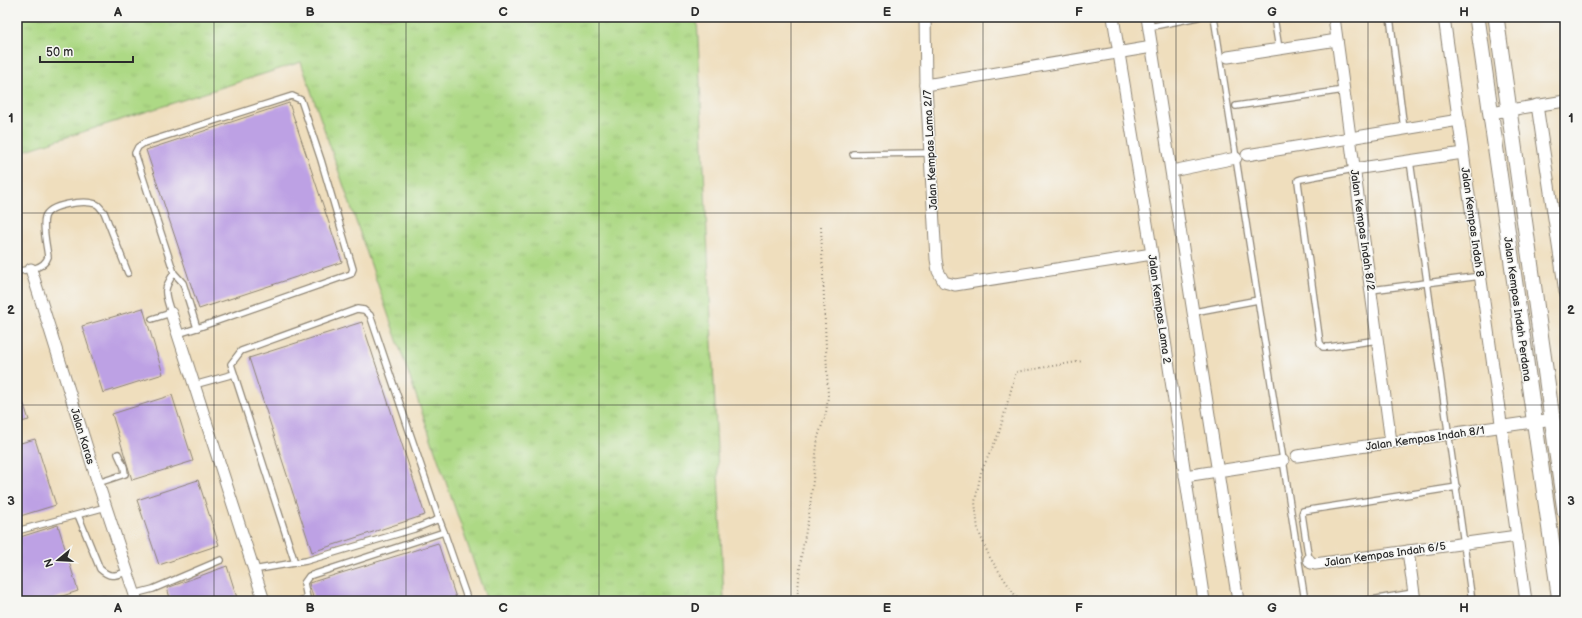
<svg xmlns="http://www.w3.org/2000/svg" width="1582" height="618" font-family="'Balsamiq Sans',sans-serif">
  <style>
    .grass { fill: url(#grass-tufts); stroke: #6c8258 }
    .building { fill: #bda1e4 }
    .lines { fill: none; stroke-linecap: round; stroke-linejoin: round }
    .lane-casing { stroke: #8d8474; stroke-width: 8 }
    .street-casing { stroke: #8d8474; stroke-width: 13 }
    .secondary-casing { stroke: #8d8474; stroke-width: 17 }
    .path { stroke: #8d8474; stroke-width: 2; stroke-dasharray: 1 3; stroke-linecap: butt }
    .lane { stroke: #fff; stroke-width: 5.5 }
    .street { stroke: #fff; stroke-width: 11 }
    .secondary { stroke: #fff; stroke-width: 15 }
    .grid { fill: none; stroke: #2b2b2b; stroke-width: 1; stroke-opacity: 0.55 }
    .labels { text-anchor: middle; stroke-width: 3; stroke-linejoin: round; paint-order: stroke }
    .street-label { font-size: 11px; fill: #2b2b2b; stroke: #f6f6f2 }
    .neatline { fill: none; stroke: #2b2b2b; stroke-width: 1.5 }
    .grid-label { font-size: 13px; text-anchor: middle; font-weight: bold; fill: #2b2b2b }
  </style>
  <defs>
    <pattern id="grass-tufts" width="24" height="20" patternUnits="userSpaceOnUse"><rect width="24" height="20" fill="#add985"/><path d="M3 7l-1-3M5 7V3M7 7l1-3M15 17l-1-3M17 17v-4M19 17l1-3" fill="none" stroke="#95ba73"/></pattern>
  </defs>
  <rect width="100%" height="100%" fill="#f6f6f2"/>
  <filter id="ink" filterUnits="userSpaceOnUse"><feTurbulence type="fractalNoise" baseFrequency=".025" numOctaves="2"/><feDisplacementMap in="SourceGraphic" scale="8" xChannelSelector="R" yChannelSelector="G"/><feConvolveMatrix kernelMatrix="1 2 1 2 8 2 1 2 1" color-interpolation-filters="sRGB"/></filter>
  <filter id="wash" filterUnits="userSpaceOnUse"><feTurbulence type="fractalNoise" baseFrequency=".012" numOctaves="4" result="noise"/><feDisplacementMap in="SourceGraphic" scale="16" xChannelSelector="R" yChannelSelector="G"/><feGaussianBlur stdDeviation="0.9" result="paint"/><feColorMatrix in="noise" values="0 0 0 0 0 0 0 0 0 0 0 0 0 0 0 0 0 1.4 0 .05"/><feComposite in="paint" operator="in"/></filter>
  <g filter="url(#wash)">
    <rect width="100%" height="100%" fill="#efdebd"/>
    <polygon class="grass" points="17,17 697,17 724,601 487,601 301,62 17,153"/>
    <g id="blocks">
      <g class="building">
        <polygon points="289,103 342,262 199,309 146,150"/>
        <polygon points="143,308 163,374 103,393 82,326"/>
        <polygon points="362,322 425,515 312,552 249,358"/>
        <polygon points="17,390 19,390 29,420 17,423"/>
        <polygon points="172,395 193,461 132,480 112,414"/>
        <polygon points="35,439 56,505 17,517 17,444"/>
        <polygon points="198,480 219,545 159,565 137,500"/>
        <polygon points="58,525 78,591 47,601 17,601 17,538"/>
        <polygon points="438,543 457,601 314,601 309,583"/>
        <polygon points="227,566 238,601 171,601 167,588"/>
      </g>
    </g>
  </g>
  <g filter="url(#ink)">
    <use href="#blocks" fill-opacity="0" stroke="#8d8474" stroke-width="1"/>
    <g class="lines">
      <defs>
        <g id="lane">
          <polyline points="1214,17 1305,601"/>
          <polyline points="1274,17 1279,49"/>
          <polyline points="1390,17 1404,129"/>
          <polyline points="1149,27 1198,17"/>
          <polyline points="1236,106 1344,90"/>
          <polyline points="853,154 930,153"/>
          <polyline points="1410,161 1472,601"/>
          <polyline points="1354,169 1301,179 1298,180 1298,182 1320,343 1323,347 1329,347 1378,340"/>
          <path d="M17,271C28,270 44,269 48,257C47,247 42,227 45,217C49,204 84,200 96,204C99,205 101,209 104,212L128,273"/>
          <polyline points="1371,290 1481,276"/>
          <polyline points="1194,312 1258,300"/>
          <path d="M152,319L171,313C165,293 162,291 174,273L135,153L138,147L144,143L292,96L301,100L321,160L353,269L351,274L197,328L183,283L174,273"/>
          <polyline points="178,334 197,328"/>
          <polyline points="194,385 234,374"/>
          <polyline points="98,483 125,474 124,467 118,454"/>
          <path d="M78,515L100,569C110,578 114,576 127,572"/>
          <polyline points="439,519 444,532"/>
          <polyline points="17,531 106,507"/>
          <polyline points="1309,560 1302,514 1303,511 1457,487"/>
          <path d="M253,570C271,567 288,564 306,561L414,529L439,519L370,315L364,310L357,309L241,351L231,364L295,563"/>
          <polyline points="134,594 153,589 221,560"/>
          <polyline points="307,598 304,583 309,576 444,532 468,601"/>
          <polyline points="96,601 104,599 108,601"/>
          <polyline points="300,601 307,598 308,601"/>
          <polyline points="1365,601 1413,593"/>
        </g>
        <g id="street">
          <polyline points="925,17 926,85 936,259 938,271 944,282 955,285 1152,254"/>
          <polyline points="1113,17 1152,254 1204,601"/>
          <polyline points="1147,17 1238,601"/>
          <polyline points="1334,17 1391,442"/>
          <polyline points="1444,17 1526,601"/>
          <polyline points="1228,57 1337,40"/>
          <polyline points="926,85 1152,47"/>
          <polyline points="1537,105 1565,292"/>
          <polyline points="1491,113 1565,101"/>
          <polyline points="1247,155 1459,120"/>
          <polyline points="1354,169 1463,153"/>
          <polyline points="1172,171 1236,158"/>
          <polyline points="31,269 98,483 137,601"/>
          <polyline points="171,313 264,601"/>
          <polyline points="1297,456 1553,419"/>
          <polyline points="1185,476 1283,461"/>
          <polyline points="1408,551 1415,601"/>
          <polyline points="1309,560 1311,563 1315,564 1517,536"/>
        </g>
        <g id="secondary">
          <polyline points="1477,17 1560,601"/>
          <polyline points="1496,17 1565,511"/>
        </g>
      </defs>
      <use href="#lane" class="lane-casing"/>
      <use href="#street" class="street-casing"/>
      <use href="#secondary" class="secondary-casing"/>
      <g class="path">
        <polyline points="797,601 801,557 809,515 818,437 826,413 828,396 821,227"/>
        <polyline points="1019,601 990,558 978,530 975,502 981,472 999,433 1016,372 1083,361"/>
      </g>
      <use href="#lane" class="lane"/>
      <use href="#street" class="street"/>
      <use href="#secondary" class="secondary"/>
    </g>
  </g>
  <path class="grid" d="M214,17V601M406,17V601M599,17V601M791,17V601M983,17V601M1176,17V601M1368,17V601M17,213H1565M17,405H1565"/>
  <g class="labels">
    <g class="street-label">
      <text transform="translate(930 150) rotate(-93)" y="4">Jalan Kempas Lama 2/7</text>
      <text transform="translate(1473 222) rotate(82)" y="4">Jalan Kempas Indah 8</text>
      <text transform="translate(1363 230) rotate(82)" y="4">Jalan Kempas Indah 8/2</text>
      <text transform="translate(1160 309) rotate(82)" y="4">Jalan Kempas Lama 2</text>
      <text transform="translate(1518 309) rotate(82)" y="4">Jalan Kempas Indah Perdana</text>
      <text transform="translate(83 436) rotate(73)" y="4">Jalan Karas</text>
      <text transform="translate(1425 438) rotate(-8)" y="4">Jalan Kempas Indah 8/1</text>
      <text transform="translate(1385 554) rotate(-8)" y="4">Jalan Kempas Indah 6/5</text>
    </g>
  </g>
  <rect width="1582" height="618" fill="none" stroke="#f6f6f2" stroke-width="44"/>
  <g transform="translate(58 560) rotate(252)" stroke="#f6f6f2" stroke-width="3" paint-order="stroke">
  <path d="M0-3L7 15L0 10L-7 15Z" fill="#2b2b2b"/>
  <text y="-6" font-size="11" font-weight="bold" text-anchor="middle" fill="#2b2b2b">N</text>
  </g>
  <path d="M40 56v6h93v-6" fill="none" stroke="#2b2b2b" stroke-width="2"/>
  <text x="46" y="56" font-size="12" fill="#2b2b2b" stroke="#f6f6f2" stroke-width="3" paint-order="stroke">50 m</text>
  <rect x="22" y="22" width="1538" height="574" class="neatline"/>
  <g class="grid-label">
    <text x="118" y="16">A</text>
    <text x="310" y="16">B</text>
    <text x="503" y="16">C</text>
    <text x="695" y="16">D</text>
    <text x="887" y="16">E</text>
    <text x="1079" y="16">F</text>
    <text x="1272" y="16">G</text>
    <text x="1464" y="16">H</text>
    <text x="11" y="122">1</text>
    <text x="1571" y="122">1</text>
    <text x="11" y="314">2</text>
    <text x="1571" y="314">2</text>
    <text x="11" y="505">3</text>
    <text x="1571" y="505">3</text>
    <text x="118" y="612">A</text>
    <text x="310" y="612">B</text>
    <text x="503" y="612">C</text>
    <text x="695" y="612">D</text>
    <text x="887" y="612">E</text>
    <text x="1079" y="612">F</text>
    <text x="1272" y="612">G</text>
    <text x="1464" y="612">H</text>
  </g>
</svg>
